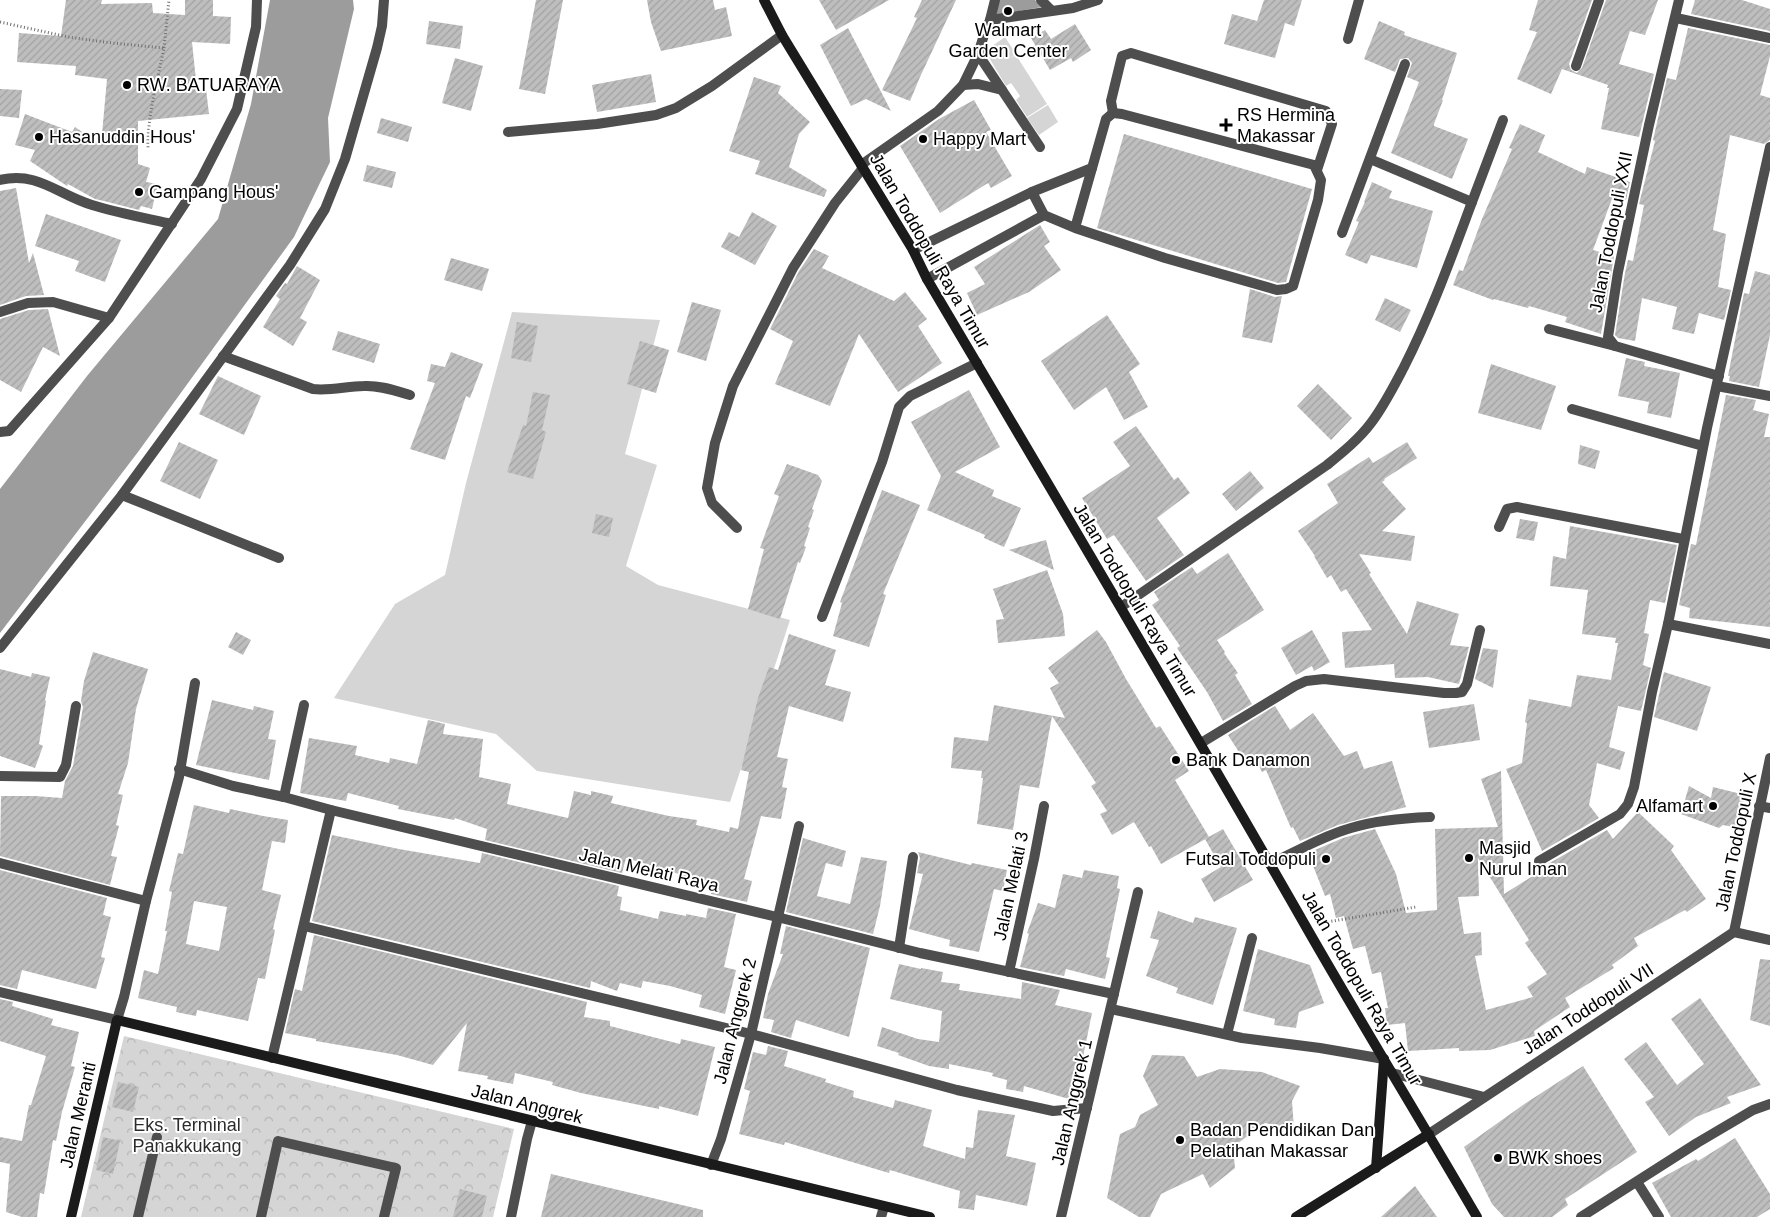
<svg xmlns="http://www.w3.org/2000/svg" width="1770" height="1217" font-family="Arial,sans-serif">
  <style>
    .green { fill: #d5d5d5 }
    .park { fill: url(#park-crowns) }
    .water { fill: #9c9c9c }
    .building { fill: url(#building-hatch); fill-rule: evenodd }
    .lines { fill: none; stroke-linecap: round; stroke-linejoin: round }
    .path { stroke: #707070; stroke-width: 3; stroke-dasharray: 1 2.5; stroke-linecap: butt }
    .lane { stroke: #4e4e4e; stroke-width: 10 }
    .street { stroke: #4e4e4e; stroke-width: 10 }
    .secondary { stroke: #1b1b1b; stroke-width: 10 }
    .poi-dot { fill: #000; stroke: #fff; stroke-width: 2 }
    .labels { text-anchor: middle; stroke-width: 4; stroke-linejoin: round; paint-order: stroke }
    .poi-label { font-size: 18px; fill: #000; stroke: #fff; text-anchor: start }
    .street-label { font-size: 18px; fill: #000; stroke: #fff }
    .park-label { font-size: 18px; fill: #2c2c2c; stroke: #fff }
  </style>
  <defs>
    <pattern id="park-crowns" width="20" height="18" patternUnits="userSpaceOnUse" patternTransform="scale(1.25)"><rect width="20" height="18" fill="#d5d5d5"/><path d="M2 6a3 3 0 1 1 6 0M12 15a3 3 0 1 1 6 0" fill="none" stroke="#b5b5b5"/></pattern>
    <pattern id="building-hatch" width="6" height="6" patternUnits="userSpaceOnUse" patternTransform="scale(1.25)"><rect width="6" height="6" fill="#bebebe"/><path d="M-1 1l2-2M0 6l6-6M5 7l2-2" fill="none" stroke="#a2a2a2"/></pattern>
  </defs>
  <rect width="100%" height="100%" fill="#fff"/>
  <g class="green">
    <polygon points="1005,37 1016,54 1010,58 1016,55 1047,104 1027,117 1016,100 1020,96 1011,83 1006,86 985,51"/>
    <polygon points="1048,105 1058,122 1039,135 1027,118"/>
    <polygon points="512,312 660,320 625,454 657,465 626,566 658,585 790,620 730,802 537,771 496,734 334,698 395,604 445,575 466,483"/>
  </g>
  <polygon class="park" points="124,1036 514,1129 493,1217 81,1217"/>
  <g class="water">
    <polygon points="270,0 353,0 354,9 328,118 330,162 294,237 138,452 0,633 0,489 87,376 218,219 251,104"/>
    <polygon points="999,0 1035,0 1042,7 996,15"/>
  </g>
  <g class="building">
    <polygon points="66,0 102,0 101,4 152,3 153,13 185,15 185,0 213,0 213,16 231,17 230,44 192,42 197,90 206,89 209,114 138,121 138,164 150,168 146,182 158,184 152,209 141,206 139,210 104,201 95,199 68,184 67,186 30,161 35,150 15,145 25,114 72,132 75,127 101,145 107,79 75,75 76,66 17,62 19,33 61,36"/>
    <polygon points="536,0 563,0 545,94 519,89"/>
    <polygon points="647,0 713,0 715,10 726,7 732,36 661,51 651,22"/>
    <polygon points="819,0 889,0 836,30"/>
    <polygon points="922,0 956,0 920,77 910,101 882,90 917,18 914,17"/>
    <polygon points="1264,0 1302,0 1294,26 1285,23 1275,58 1224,44 1232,14 1257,21"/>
    <polygon points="1538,0 1592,0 1569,64 1571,70 1577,73 1582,68 1606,0 1658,0 1645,35 1630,31 1619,64 1654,74 1639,137 1601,129 1609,88 1607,88 1608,85 1562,69 1551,94 1517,79 1537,32 1529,30"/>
    <polygon points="1695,0 1742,0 1770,9 1770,31 1691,14"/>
    <polygon points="429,21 463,26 460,49 426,44"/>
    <polygon points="1379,21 1405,32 1404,35 1457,53 1442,100 1443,100 1434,124 1434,126 1468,139 1452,179 1391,153 1419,82 1407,77 1412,63 1408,58 1400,59 1395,72 1364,59"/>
    <polygon points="1075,24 1091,50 1073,62 1071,58 1050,70 1031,38 1045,30 1051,39"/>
    <polygon points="848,28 891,111 866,99 851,106 820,45"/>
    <polygon points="1688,28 1770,45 1770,56 1760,95 1770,98 1770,140 1764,144 1730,135 1713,230 1726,234 1718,287 1731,290 1724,320 1699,313 1694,334 1672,329 1677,307 1642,298 1635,341 1618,338 1615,335 1625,273 1628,260 1633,261 1644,205 1639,204 1655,141 1653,140 1656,127 1667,78 1676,80"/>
    <polygon points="455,58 483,66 471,111 442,103"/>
    <polygon points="651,74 656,102 597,112 592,85"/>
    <polygon points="754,77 781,86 778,93 810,122 799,134 789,167 827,190 824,197 755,174 760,161 729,151"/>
    <polygon points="0,89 22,90 19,118 0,116"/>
    <polygon points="974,100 991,130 986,132 1012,176 991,188 988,183 940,213 900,146 939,119"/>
    <polygon points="381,118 412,127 408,142 377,133"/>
    <polygon points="1520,124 1545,135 1538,152 1585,174 1587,167 1630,182 1626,200 1613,196 1593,250 1614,256 1601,334 1565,322 1567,317 1529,306 1528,308 1494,299 1493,300 1453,285 1459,270 1463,271 1482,219 1512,149 1509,148"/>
    <polygon points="1124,134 1312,189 1286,282 1278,283 1097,228"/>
    <polygon points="367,165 396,172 392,188 363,181"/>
    <polygon points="1372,182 1392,191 1389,198 1433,211 1417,268 1371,255 1367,264 1345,255 1359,222 1356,221 1365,202 1364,202"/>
    <polygon points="16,188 29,263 33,253 44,295 26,296 0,305 0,191"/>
    <polygon points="752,212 777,226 755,265 721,247 729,232 739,237"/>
    <polygon points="46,214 121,240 105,282 75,271 79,261 35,246"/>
    <polygon points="1040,225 1050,242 1044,246 1061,270 1029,292 977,315 967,293 985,284 974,267"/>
    <polygon points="814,249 829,256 822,268 894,301 905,292 927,319 918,326 942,363 898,392 859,334 830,406 775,384 793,341 770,329 799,271"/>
    <polygon points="451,258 489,269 482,291 444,280"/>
    <polygon points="297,266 320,280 300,318 307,322 293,346 263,327 280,299 276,296 285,283 287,284"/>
    <polygon points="1755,271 1770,275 1770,335 1759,387 1729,381 1730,376 1728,376 1744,293 1749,294"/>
    <polygon points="1250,289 1275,297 1282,296 1272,343 1242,337"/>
    <polygon points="1385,298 1411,310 1400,332 1375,320"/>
    <polygon points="692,302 721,310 706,361 677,352"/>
    <polygon points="48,309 60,356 43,347 21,392 0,380 0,319 29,310"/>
    <polygon points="1107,315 1140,364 1129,372 1148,407 1124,420 1106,387 1074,410 1041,361"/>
    <polygon points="517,322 538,326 531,362 511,358"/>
    <polygon points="338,331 380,344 374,363 332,350"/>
    <polygon points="640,341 669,350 656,393 627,384"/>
    <polygon points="451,352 483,364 470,398 466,396 445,460 410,449 435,383 427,381 431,364 445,367"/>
    <polygon points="1626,358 1645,362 1644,366 1680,373 1671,418 1647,413 1649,402 1618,396"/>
    <polygon points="1491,364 1556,386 1541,430 1478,413"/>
    <polygon points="218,376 261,396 244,435 199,414"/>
    <polygon points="1318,384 1352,418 1331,440 1297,406"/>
    <polygon points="969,390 1000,447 955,472 994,490 992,496 1021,508 1004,547 984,538 985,535 927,510 941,476 911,422"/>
    <polygon points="533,392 550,395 542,430 546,432 533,479 507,472 523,425 526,426"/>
    <polygon points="1726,395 1756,400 1753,410 1769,414 1764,437 1770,437 1770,627 1689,618 1690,608 1679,605 1691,544 1696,545"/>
    <polygon points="1136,426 1174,480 1178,477 1190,493 1157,518 1184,555 1146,581 1114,535 1107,539 1082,498 1130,466 1113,442"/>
    <polygon points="179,442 218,460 200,499 160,481"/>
    <polygon points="1407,442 1417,458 1384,479 1385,480 1382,482 1406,509 1382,531 1415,536 1411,561 1359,554 1371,573 1369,574 1407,634 1417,601 1459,614 1450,645 1469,647 1459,684 1428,677 1395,678 1394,664 1345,668 1342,632 1372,630 1346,589 1341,592 1331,575 1327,578 1314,556 1315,556 1298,531 1338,503 1327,484 1369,457 1373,463"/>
    <polygon points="1580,445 1600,451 1595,469 1578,464"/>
    <polygon points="787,464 818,475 822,481 812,509 814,510 808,527 810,528 804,546 806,547 800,563 798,562 780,619 748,609 764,549 760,548 779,496 774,494"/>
    <polygon points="1250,471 1264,488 1236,511 1222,494"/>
    <polygon points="882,490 920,505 883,594 886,595 869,647 833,636 842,603 840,602"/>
    <polygon points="596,514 613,518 609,537 592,533"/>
    <polygon points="1520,519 1538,522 1534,541 1516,538"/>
    <polygon points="1570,526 1677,545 1665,603 1650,600 1644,633 1649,634 1643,665 1651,668 1641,711 1618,706 1609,747 1625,752 1620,770 1597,763 1589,805 1599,818 1542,851 1506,769 1522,763 1527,723 1525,722 1529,699 1571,707 1577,675 1611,680 1618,643 1615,643 1616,638 1582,634 1588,590 1550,586 1553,556 1566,559"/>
    <polygon points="1046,540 1054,570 1009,550"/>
    <polygon points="1228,553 1264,610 1217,640 1225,652 1224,653 1238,673 1235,675 1252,704 1223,721 1207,692 1177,648 1180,646 1152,605 1159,600 1154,592 1192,567 1197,574"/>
    <polygon points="1047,570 1063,614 1065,636 998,643 996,620 1004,619 993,589"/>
    <polygon points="1097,630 1106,642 1126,679 1156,728 1160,726 1189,771 1175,780 1209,837 1161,864 1151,846 1149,847 1134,822 1112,835 1100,814 1107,811 1091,786 1096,783 1052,716 1039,788 1020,785 1013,830 977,824 983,778 981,778 982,771 951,768 954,737 988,741 994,705 1065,718 1050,688 1059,683 1048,668"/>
    <polygon points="1312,630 1330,662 1314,671 1312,666 1296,675 1281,648"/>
    <polygon points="236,632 251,640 243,655 228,647"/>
    <polygon points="789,634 836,650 825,685 851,692 843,722 789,706 777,757 788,759 782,787 787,788 781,819 761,816 744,879 752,881 747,902 711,894 713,886 678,877 679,874 626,858 622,873 485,840 487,829 455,818 454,820 398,809 399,806 348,793 346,801 300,793 309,738 357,746 355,755 389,763 390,758 417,764 428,720 445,724 443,734 483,739 479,777 511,784 507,804 568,818 574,791 591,795 591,791 613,796 611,803 669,816 697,820 696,825 729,832 730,827 738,829 749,772 741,770 758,698 769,667 778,670"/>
    <polygon points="1483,648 1498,650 1493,688 1475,679"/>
    <polygon points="93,652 148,669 136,709 128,763 118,794 123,795 116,825 119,826 111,856 117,857 110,885 0,856 1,796 35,796 62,798 65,781 73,766 83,707 81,701 84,681"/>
    <polygon points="0,669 31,677 32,673 50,677 45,700 46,701 39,744 43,746 35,768 0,756"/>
    <polygon points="1664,672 1711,687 1697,731 1654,717"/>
    <polygon points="212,700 253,710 254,706 274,711 268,739 276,740 269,780 196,765"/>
    <polygon points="1474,704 1480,740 1429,748 1423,712"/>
    <polygon points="1275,706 1290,730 1313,713 1344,756 1357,751 1364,769 1392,761 1406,807 1338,825 1300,841 1293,827 1291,828 1266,770 1262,772 1253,754 1244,760 1228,735"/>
    <path d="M1501,771L1504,894L1549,866L1548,864L1607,830L1613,839L1638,812L1674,846L1671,850L1706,899L1687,912L1685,910L1634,938L1638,946L1612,965L1614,968L1565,998L1570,1007L1534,1031L1535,1036L1490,1050L1459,1051V1048L1408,1051L1405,1023L1387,1025L1385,1008H1388L1381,972L1372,974L1365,946L1353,949L1344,916L1336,918L1330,894L1325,896L1308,853L1343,838L1375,829L1396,874L1406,913L1437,910L1435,829L1498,827L1481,779ZM1478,858L1529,940L1525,943L1547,974L1527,987L1533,997L1486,1010L1475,956L1482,955L1481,932L1464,934L1458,897L1479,896Z"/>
    <polygon points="1689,786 1711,798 1713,787 1745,795 1738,828 1723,825 1719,828 1681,814"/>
    <path d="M194,805L229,813L230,809L263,816L288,820L285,843L272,841L262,890L281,895L273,929L275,930L265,979L258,978L248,1021L197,1010L196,1016L176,1012L177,1007L138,998L144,970L158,974L167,931H165L172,892L169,891L178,853L183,854ZM194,901L227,907L219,951L186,944Z"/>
    <polygon points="1223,829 1253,880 1214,902 1201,879 1221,867 1205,839"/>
    <polygon points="332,835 399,849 480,863 482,853 619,886 617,896 622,897 620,910 658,919 660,911 686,916 686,914 706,918 708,908 736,914 724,967 736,970 725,1014 699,1007 702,995 670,986 643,981 641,988 620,983 617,991 591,981 590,988 312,921"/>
    <polygon points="803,838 846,851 842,867 826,863 817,896 850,904 861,857 887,861 880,906 873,934 786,912"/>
    <polygon points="918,852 971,865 972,863 1007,870 1003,891 994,889 979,952 949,946 950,940 909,929 923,874 917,873 920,858"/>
    <polygon points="0,870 107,898 103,915 111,917 101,957 105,958 96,989 22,970 17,989 0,985"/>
    <polygon points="1084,870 1119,876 1117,888 1120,889 1106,957 1110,958 1105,979 1066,969 1064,976 1020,967 1029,934 1027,933 1038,903 1055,908 1063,874 1082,878"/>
    <polygon points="1158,911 1193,923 1195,917 1237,928 1213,1005 1176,993 1178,988 1146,976 1159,940 1150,938"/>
    <polygon points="786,926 870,948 849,1037 796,1020 791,1038 771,1032 774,1020 763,1018 768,994 783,954 780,954"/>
    <polygon points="314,935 587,1002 584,1017 610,1021 610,1026 680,1044 681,1039 715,1047 698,1116 659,1106 659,1109 581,1093 552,1085 553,1082 515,1073 513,1084 487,1079 488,1076 458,1071 467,1023 433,1065 397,1055 316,1041 316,1039 285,1033 295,989 302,991"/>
    <polygon points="1258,949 1310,965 1324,1003 1299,1012 1296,1028 1274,1025 1275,1019 1243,1011"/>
    <polygon points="1760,959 1770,960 1770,1026 1750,1020"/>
    <polygon points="899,964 921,969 921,968 943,972 941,982 960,984 959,990 1021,999 1022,982 1060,990 1055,1005 1092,1013 1083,1057 1081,1057 1069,1099 1024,1086 1023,1092 1006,1089 1007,1080 992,1076 993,1073 949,1064 949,1069 929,1066 898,1055 899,1053 877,1046 882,1027 918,1039 939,1042 942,1011 890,999"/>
    <polygon points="1700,998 1761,1085 1727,1097 1731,1103 1696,1117 1669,1136 1645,1102 1654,1097 1624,1059 1646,1042 1677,1085 1704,1064 1671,1019"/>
    <polygon points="0,999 13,1002 12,1006 53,1019 51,1025 79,1032 71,1066 75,1067 62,1112 56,1141 53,1140 44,1194 40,1193 37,1217 22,1217 6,1212 10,1164 0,1162 0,1137 22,1141 29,1105 31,1105 46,1056 0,1041"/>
    <polygon points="768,1046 788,1051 784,1066 826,1079 825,1082 854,1091 853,1097 893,1108 895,1100 932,1110 923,1146 965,1159 966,1147 973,1148 978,1110 1015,1115 1006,1156 1036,1163 1027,1206 976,1195 974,1210 958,1208 960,1191 890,1170 889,1173 785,1142 784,1145 739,1134 750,1091 744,1089 753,1052 766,1055"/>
    <polygon points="1152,1055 1184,1056 1197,1077 1220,1069 1262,1072 1300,1086 1292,1101 1294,1129 1265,1123 1233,1147 1235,1168 1210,1188 1203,1174 1161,1194 1150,1217 1139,1217 1107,1198 1120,1134 1135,1127 1140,1115 1158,1105 1143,1076"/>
    <polygon points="1583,1066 1637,1152 1565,1199 1568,1205 1552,1217 1504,1217 1492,1204 1464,1147 1523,1105"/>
    <polygon points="118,1082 139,1087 133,1112 112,1107"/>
    <polygon points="103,1137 120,1141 113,1174 96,1170"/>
    <polygon points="1735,1138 1770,1194 1770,1209 1757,1217 1671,1217 1652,1183 1696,1159 1698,1161"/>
    <polygon points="551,1174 703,1210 703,1217 541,1217"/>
    <polygon points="1415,1186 1437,1217 1381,1217"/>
    <polygon points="460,1189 487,1196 482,1217 453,1217"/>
  </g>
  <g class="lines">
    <g class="path">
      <path d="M0,22L68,37L112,43L164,48C158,78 147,118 148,148"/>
      <polyline points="164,48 169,0"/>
      <polyline points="1321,923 1416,907"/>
    </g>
    <g class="lane">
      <polyline points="1113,113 1111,101 1122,56 1131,53 1326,111 1332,124 1317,170"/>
      <polyline points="1032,192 1044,215 1075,228 1165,258 1277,290 1286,289 1293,286 1318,200 1321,180 1314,165 1122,114 1113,113 1106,119 1075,228"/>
      <polyline points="913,250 1032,192 1092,168"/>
      <polyline points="927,279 1044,215"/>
      <polyline points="138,1217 157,1137"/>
      <polyline points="261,1217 278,1141 396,1168 384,1217"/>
    </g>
    <g class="street">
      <polyline points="1041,0 1051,10"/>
      <polyline points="1679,0 1649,125 1618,272 1608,337 1615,346 1719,376"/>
      <polyline points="1676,18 1770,38"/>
      <polyline points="990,20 1073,8 1098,0"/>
      <polyline points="1348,39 1359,0"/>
      <polyline points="978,54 1040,147"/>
      <polyline points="1576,66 1599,0"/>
      <polyline points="963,85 978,84 1002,90"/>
      <polyline points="508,132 597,124 656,115 676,108 712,86 782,35"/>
      <polyline points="1370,159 1472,202 1503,120"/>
      <polyline points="861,165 938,111 963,85 978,54 984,35 990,20 995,0"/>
      <path d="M0,180C38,171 58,195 92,205C118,213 145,218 172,224"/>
      <polyline points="1342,233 1405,64"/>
      <polyline points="0,312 28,303 53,302 109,318"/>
      <polyline points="1549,329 1615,346"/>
      <path d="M223,356L313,389C331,391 347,386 364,386C380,385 396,391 410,395"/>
      <polyline points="1717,386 1770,396"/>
      <polyline points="1572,409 1703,446"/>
      <polyline points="0,432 9,431 109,318 201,179 237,109 256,27 257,0"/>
      <polyline points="122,495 279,558"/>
      <polyline points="1499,527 1507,509 1517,507 1683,539"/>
      <polyline points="737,528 712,503 707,488 715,443 733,386 793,268 835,203 863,168"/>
      <path d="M1121,607L1327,465C1343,452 1359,439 1371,423C1384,406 1394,386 1404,367C1431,314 1451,258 1472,202"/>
      <polyline points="822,617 882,462 899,407 910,396 977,363"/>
      <polyline points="1668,624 1770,644"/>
      <polyline points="0,648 122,495 290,265 325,209 345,159 377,48 382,26 384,0"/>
      <polyline points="1201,743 1295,686 1306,681 1324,679 1444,693 1456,693 1462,692 1467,684 1480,630"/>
      <polyline points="179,769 233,786 284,797 331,810 777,917 920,953 1114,994"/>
      <polyline points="0,776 60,777 66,765 76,706"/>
      <polyline points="284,797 304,705"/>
      <polyline points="1759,806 1770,808"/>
      <polyline points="1539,861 1620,814 1628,804 1634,787 1652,692 1668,624 1707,428 1770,147"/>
      <polyline points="0,863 146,901"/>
      <path d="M1270,864C1297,851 1323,836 1351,828C1377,820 1404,818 1430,817"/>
      <polyline points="304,926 751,1034 957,1090 1053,1111 1087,1108"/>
      <polyline points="1734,932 1770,758"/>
      <polyline points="899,948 913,857"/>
      <polyline points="1009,972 1034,859 1044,806"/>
      <polyline points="0,992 117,1020 124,997 146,901 179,777 195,683"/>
      <polyline points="1111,1009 1242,1038 1320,1048 1384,1059"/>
      <polyline points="1227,1034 1252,938"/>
      <polyline points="272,1058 331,810"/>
      <polyline points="1392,1073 1484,1097"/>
      <polyline points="1429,1134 1734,932 1770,940"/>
      <polyline points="711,1165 721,1139 751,1034 799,826"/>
      <polyline points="1637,1182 1659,1217"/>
      <polyline points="511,1217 527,1139 532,1121"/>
      <polyline points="881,1217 884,1207"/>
      <polyline points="1061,1217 1138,892"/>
      <polyline points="1581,1217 1697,1143 1753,1110 1770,1104"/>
    </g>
    <g class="secondary">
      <path d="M764,0L782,35L913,250L927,279C1054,494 1181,708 1305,925C1361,1023 1420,1119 1477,1217"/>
      <polyline points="1376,1168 1384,1059"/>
      <polyline points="71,1217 117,1020 930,1217"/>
      <polyline points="1296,1217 1429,1134"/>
    </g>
  </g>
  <g class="poi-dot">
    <circle cx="1008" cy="11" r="5"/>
    <circle cx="127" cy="85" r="5"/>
    <path d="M1223.5 117.5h5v5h5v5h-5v5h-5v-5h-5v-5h5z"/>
    <circle cx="39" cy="137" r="5"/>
    <circle cx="923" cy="139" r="5"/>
    <circle cx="139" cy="192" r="5"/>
    <circle cx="1176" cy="760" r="5"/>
    <circle cx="1713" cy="806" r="5"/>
    <circle cx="1469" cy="858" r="5"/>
    <circle cx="1326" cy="859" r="5"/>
    <circle cx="1180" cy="1140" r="5"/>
    <circle cx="1498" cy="1158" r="5"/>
  </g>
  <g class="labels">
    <g class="poi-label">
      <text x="1008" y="36" text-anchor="middle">Walmart<tspan x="1008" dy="21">Garden Center</tspan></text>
      <text x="137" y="91">RW. BATUARAYA</text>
      <text x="1237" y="121">RS Hermina<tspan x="1237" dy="21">Makassar</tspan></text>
      <text x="49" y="143">Hasanuddin Hous'</text>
      <text x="933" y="145">Happy Mart</text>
      <text x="149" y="198">Gampang Hous'</text>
      <text x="1186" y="766">Bank Danamon</text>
      <text x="1703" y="812" text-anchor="end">Alfamart</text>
      <text x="1479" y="854">Masjid<tspan x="1479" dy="21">Nurul Iman</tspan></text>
      <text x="1316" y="865" text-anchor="end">Futsal Toddopuli</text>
      <text x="1190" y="1136">Badan Pendidikan Dan<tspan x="1190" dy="21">Pelatihan Makassar</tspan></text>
      <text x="1508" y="1164">BWK shoes</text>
    </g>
    <g class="street-label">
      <text transform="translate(1611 232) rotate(-79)" y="6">Jalan Toddopuli XXII</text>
      <text transform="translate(930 251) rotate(60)" y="6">Jalan Toddopuli Raya Timur</text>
      <text transform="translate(1135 600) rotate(59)" y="6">Jalan Toddopuli Raya Timur</text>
      <text transform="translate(1736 842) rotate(-78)" y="6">Jalan Toddopuli X</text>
      <text transform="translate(649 870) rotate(13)" y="6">Jalan Melati Raya</text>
      <text transform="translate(1011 886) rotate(-78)" y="6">Jalan Melati 3</text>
      <text transform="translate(1362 988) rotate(60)" y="6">Jalan Toddopuli Raya Timur</text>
      <text transform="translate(1588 1009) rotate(-33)" y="6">Jalan Toddopuli VII</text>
      <text transform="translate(735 1021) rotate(-76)" y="6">Jalan Anggrek 2</text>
      <text transform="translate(1072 1102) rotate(-77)" y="6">Jalan Anggrek 1</text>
      <text transform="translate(527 1104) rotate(14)" y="6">Jalan Anggrek</text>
      <text transform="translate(78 1115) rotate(-77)" y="6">Jalan Meranti</text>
    </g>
    <g class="park-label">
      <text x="187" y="1131">Eks. Terminal<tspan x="187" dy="21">Panakkukang</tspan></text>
    </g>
  </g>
</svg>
